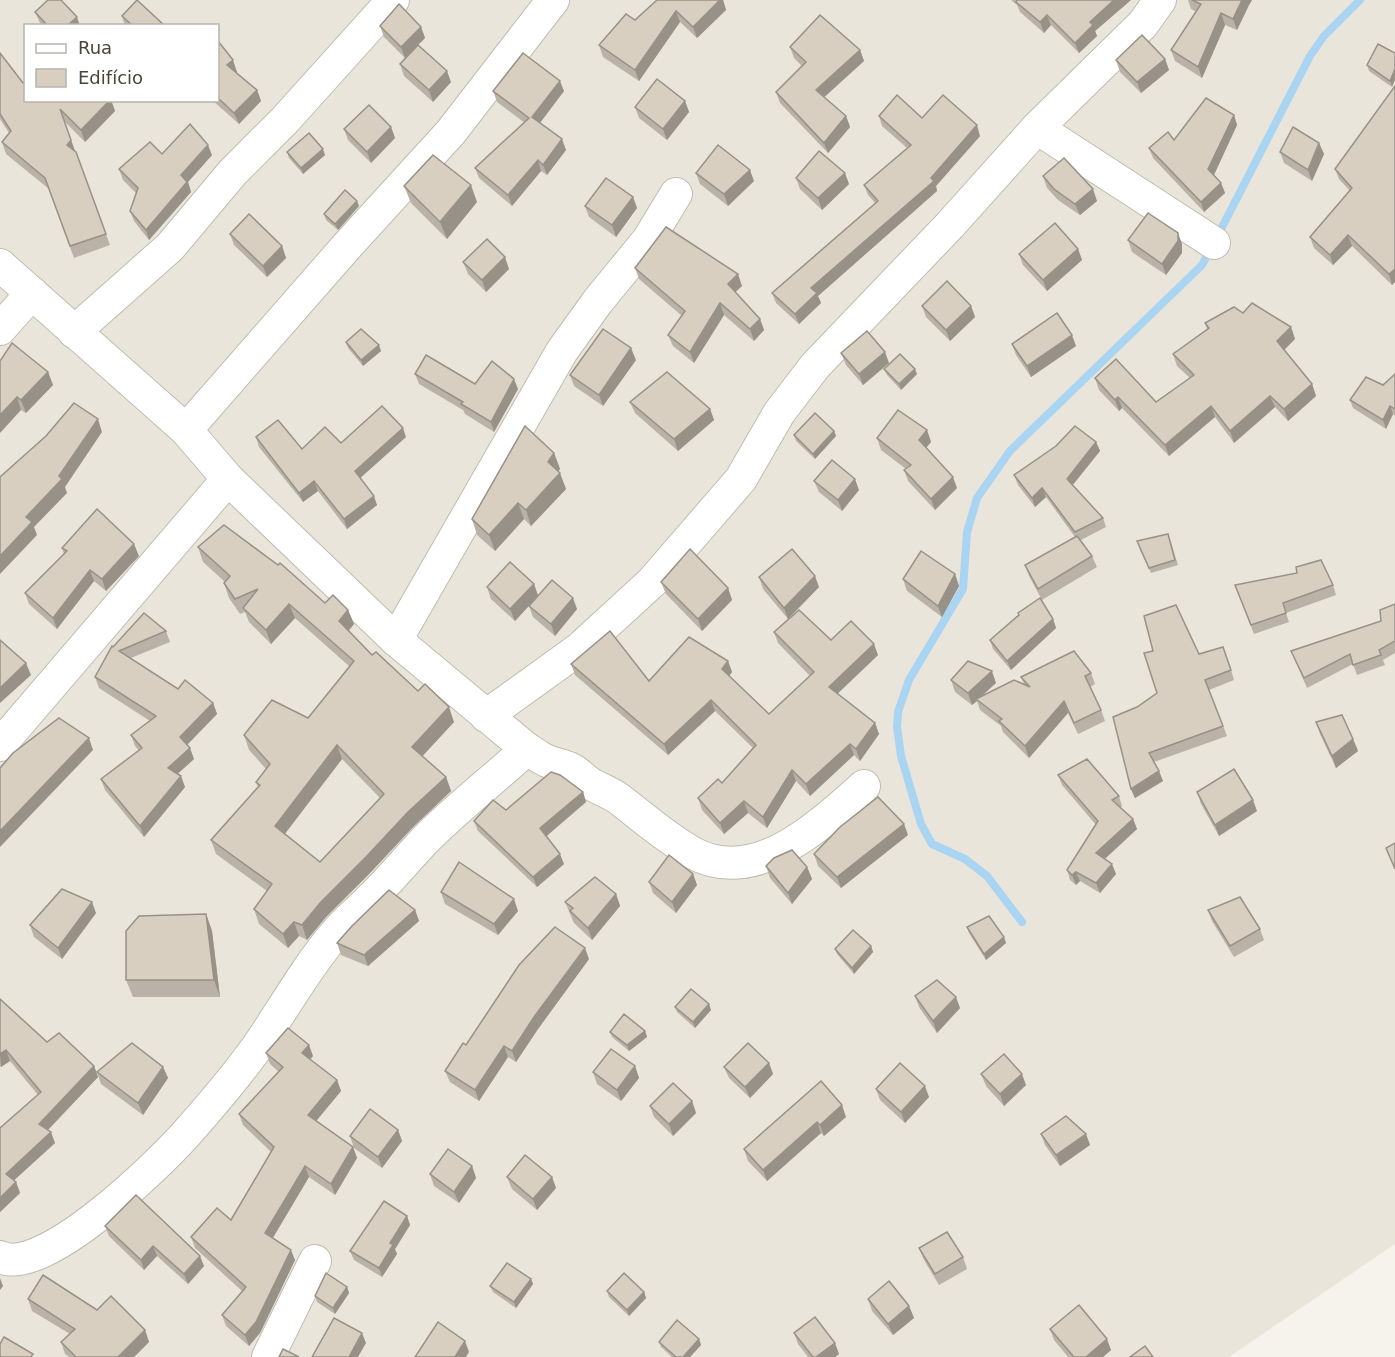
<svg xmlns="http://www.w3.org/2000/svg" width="1395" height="1357" font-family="'DejaVu Sans',sans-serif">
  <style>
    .residential { fill: #eae5da; fill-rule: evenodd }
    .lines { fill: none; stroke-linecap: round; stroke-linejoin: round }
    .stream { stroke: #a9d4f2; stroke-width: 8 }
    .minor-casing { stroke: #c2bbae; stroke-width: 34 }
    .minor { stroke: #fff; stroke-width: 32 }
    .wall { fill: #bab2a6; fill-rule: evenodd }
    .shaded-wall { fill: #979187 }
    .building { fill: #d8cfc1; stroke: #979187; stroke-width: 1.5; fill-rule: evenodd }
  </style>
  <rect width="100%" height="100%" fill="#f6f3ec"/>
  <path class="residential" d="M0,0H1395V1244L1229,1357H0ZM26,26H218V100H26Z"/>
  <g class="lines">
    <g class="stream">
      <polyline points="1217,237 1310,56 1324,36 1360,0"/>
      <polyline points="1022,922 987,876 965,859 932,844 921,824 901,756 897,727 898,712 909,680 963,589 967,532 977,498 1010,451 1202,265 1211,248"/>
    </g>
    <defs>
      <g id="minor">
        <polyline points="1037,128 1214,243"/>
        <path d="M0,265L186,430L228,479L396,640L527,749C534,753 540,758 547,761C555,764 565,766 573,770C579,774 585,780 591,784C600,789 611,793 619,799C644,818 666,838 693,853C756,887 820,825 864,786"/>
        <polyline points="0,329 32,293"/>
        <polyline points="74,332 170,247 233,172 285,120 393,0"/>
        <polyline points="186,430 347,246 451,132 553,0"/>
        <polyline points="396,640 562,351 598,301 648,240 676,194"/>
        <polyline points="486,716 579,649 652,582 741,479 779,413 815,366 950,225 1037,128 1143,24 1160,0"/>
        <polyline points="0,745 228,479"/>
        <path d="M0,1257C43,1278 158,1165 186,1134C210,1107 234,1079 255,1050C282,1012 304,970 335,934C345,921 359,911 370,899C390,880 407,859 426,839C458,807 494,779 527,749"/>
        <polyline points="268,1357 315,1261"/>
      </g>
    </defs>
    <use href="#minor" class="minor-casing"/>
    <use href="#minor" class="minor"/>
  </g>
  <g class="wall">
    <polygon points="657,0 723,0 726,10 697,38 680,22 639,81 603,57 599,45 635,20"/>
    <polygon points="1011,0 1131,0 1095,31 1097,36 1079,53 1051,25 1044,33 1020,12 1017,5"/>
    <polygon points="1188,0 1252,0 1249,5 1237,30 1225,25 1202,78 1175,61 1171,50 1197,12 1191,9"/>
    <polygon points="35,12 80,26 42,26 40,23"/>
    <polygon points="122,16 165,26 125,26"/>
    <polygon points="380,26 421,27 425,38 418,45 451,82 433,102 404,76 400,64 416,47 405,58 384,37"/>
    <polygon points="218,41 237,72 236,73 257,90 261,101 239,124 212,100 218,100"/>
    <polygon points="1378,44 1392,87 1369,71 1367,65"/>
    <polygon points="790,47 860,50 864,61 824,97 846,116 850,127 828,153 780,103 776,92 802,66 794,58"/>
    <polygon points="0,53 26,100 111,100 115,111 85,142 64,121 110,245 74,258 49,189 6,154 2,142 9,133 0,119"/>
    <polygon points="1165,59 1169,70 1141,93 1120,72 1116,60"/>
    <polygon points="1395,86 1395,282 1392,285 1352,246 1333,265 1314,248 1310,237 1350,191 1339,179 1335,169"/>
    <polygon points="493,91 564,91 540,123 566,150 547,175 541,171 512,206 479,178 475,168 525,123 497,102"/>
    <polygon points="685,101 689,112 667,140 639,118 635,107"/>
    <polygon points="1234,115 1237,125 1214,175 1221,183 1225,193 1204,212 1153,158 1149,148 1174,140"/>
    <polygon points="879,116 922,118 980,136 936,186 937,191 818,296 821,303 799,324 776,303 772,293 875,203 868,195 864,185 907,148 882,126"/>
    <polygon points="391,127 395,138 371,163 348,140 344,129"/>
    <polygon points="1319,143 1324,154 1312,181 1284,163 1280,152"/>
    <polygon points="287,152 325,155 303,174 289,158"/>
    <polygon points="162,154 212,155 188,182 191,192 149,240 134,221 130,211 136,193 123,180 119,169"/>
    <polygon points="696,173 754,181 728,206 700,184"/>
    <polygon points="1043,176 1097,201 1080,215 1058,200 1047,188"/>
    <polygon points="796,178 849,184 822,210 800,189"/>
    <polygon points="404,186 477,202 447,239 411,203"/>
    <polygon points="633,197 637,208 616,237 589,217 585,206"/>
    <polygon points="359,206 338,230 326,220 324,214"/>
    <polygon points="230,234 282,246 286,258 267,277 234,245"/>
    <polygon points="1128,240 1182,244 1182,253 1166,275 1132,252"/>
    <polygon points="1078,249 1082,260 1047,291 1023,265 1019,254"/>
    <polygon points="463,262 509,269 486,292 468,274"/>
    <polygon points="635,268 742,286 735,292 760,319 764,330 754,341 724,315 694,363 673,346 668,335 682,316 639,279"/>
    <polygon points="922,306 971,306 975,317 950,341 926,317"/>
    <polygon points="1243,313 1291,327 1295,339 1284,350 1312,384 1316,396 1288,421 1275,407 1234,443 1215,417 1169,456 1122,408 1119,411 1099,390 1095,378 1156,402 1190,378 1177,366 1173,354 1207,329 1205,323"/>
    <polygon points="346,342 381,351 363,366 348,348"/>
    <polygon points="1012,344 1076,346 1031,377 1016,355"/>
    <polygon points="841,353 889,363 863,385 846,365"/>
    <polygon points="636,360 603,406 574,386 570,375"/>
    <polygon points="0,361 48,372 53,385 26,413 21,410"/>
    <polygon points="884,369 917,374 901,390 887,375"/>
    <polygon points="415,374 475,384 518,389 494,432 465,414 463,410 419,384"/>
    <polygon points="1395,374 1395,416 1393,414 1386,429 1353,408 1350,400 1383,385"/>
    <polygon points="630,402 710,409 714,420 678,451 635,413"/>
    <polygon points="927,430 931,442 926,448 957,488 935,510 908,481 904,470 906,469 881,450 877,438"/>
    <polygon points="834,431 836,436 815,459 796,441 794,435"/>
    <polygon points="256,437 302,449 341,443 406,437 360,478 377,505 347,529 318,491 303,502 259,447"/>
    <polygon points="1096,442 1100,451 1073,485 1103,518 1106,527 1081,540 1092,556 1097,567 1042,600 1029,576 1025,565 1075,537 1046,497 1035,507 1018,485 1014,475"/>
    <polygon points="554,453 560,469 558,471 566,489 531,526 524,519 495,551 477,535 472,519"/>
    <polygon points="814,481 859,490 842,511 819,492"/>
    <polygon points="1170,540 1178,565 1151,573 1139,547"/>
    <path d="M198,547L325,603L348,610L354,624L349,630L372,655L418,691L454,722L422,756L446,777L451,791L413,827L371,872L326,917L307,940L299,936L288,948L259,924L254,909L267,891L216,854L211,840L258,788L256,782L266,769L249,750L244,735L308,718L350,667L295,618L271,644L249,622L245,612L240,614L229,598L224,583L225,582L203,562ZM342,759L380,798L320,862L285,834Z"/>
    <polygon points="62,548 139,556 106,591 94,581 57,629 29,604 25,593 64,554"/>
    <polygon points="955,574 959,586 942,617 907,591 903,579"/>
    <polygon points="759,577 819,587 788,619 831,640 878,655 837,694 875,723 879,734 860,761 854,755 810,796 796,781 767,828 748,813 724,834 702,810 698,798 722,783 753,748 715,711 668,755 575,675 571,664 649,681 728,661 732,672 729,676 769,714 810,676 778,643 774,632 788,619 763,589"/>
    <polygon points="661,582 728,588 732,600 702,631 666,594"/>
    <polygon points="534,584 538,595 577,609 555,636 533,617 529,606 536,598 515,621 491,599 487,587"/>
    <polygon points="1235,585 1333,585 1336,595 1286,613 1289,622 1254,634"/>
    <polygon points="1395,604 1395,653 1383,660 1385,665 1357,675 1353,664 1307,688 1291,651 1381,621"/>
    <polygon points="1019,616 1053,619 1056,628 1011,670 993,649 990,640"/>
    <polygon points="166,631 170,642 131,658 178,689 213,703 217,714 187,745 194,759 177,774 185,787 144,837 105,790 101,779 139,751 135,746 131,735 150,721 99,688 95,677 113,647"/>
    <polygon points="1199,654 1227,657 1234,680 1209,690 1227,736 1154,762 1163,781 1135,798 1131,789 1137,707 1157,693"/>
    <polygon points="1091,673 1095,684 1090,687 1101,710 1105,721 1078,734 1068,713 1029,758 1003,732 1001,726 980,710 977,701 972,705 955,692 951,680 996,683 982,696 1024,684 1021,677"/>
    <polygon points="1316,722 1353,739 1358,751 1336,768 1320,734"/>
    <polygon points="1058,775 1119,796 1122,806 1120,808 1133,819 1137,829 1105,859 1116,874 1100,893 1080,881 1076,885 1070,880 1067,870 1096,825 1062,785"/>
    <polygon points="583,792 586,802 547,836 564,864 537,887 478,831 474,821 506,810"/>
    <polygon points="1197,792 1257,811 1219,836 1201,804"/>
    <polygon points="908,835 841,888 818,866 814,854"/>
    <polygon points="766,866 807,867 812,879 792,904 770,878"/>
    <polygon points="693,874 697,885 676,913 653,893 649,882"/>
    <polygon points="441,892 518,911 498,935 445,904"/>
    <polygon points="616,894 620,906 592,940 574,923 565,902"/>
    <polygon points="415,910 419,921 368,966 341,955 337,943"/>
    <polygon points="1208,910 1260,929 1264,940 1234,957 1212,921"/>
    <polygon points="96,913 62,959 34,937 30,925"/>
    <polygon points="206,914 212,931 220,997 133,997 126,980"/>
    <polygon points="967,927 1006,943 986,960 969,933"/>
    <polygon points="871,946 873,952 854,974 837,954 835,949"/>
    <polygon points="589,959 538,1029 516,1062 508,1057 479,1101 450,1082 445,1071 466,1045"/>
    <polygon points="915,996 960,1008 937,1033 919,1007"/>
    <polygon points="0,999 47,1042 94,1066 98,1077 48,1130 55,1143 14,1180 16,1182 20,1193 0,1212 38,1095 10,1061 1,1067 0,1066"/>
    <polygon points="675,1007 711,1010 695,1028 677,1012"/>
    <polygon points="645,1031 647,1037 629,1051 612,1037 610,1032"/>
    <polygon points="266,1053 313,1056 310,1060 337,1080 341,1091 316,1121 353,1147 357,1158 335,1195 309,1177 273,1238 295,1260 260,1333 249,1346 226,1326 222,1315 242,1291 195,1248 191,1237 231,1220 271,1152 243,1125 239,1114 279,1072 270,1064"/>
    <polygon points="769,1063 773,1074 750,1098 729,1078 724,1067"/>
    <polygon points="635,1066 639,1078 621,1101 597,1084 593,1072"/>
    <polygon points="163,1067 168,1078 143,1115 101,1084 97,1072"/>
    <polygon points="981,1074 1026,1085 1004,1106 986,1086"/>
    <polygon points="821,1081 846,1117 824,1136 821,1133 767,1181 748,1161 744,1149"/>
    <polygon points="876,1089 929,1097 905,1123 880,1100"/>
    <polygon points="692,1101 696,1113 673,1136 654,1117 650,1106"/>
    <polygon points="398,1130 402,1141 382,1168 354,1148 350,1136"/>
    <polygon points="1041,1134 1086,1134 1090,1145 1060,1166 1045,1145"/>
    <polygon points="472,1166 476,1178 459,1203 434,1186 430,1174"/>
    <polygon points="507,1177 552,1177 556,1188 537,1210 512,1189"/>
    <polygon points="407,1216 410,1225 395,1249 397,1254 382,1277 354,1260 350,1251"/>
    <polygon points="105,1226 204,1266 188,1284 157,1256 144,1270 109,1236"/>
    <polygon points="919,1248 963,1257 967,1269 939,1285 924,1260"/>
    <polygon points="531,1279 533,1284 516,1308 493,1292 490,1286"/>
    <polygon points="347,1287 349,1293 335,1314 317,1302 315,1296"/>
    <polygon points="607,1291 644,1292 646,1298 629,1316 609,1297"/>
    <polygon points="28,1299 97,1310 145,1330 149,1342 134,1357 69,1357 65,1354 61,1342 70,1334 32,1311"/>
    <polygon points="868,1299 909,1306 914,1318 893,1335 872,1311"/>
    <polygon points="1050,1329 1111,1350 1103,1357 1068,1357 1054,1340"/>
    <polygon points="794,1333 839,1354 835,1357 808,1357 798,1344"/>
    <polygon points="699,1339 701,1345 690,1357 672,1357 661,1347 659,1342"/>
  </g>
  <g class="shaded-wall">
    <polygon points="720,0 723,0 726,10 697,38 693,27"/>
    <polygon points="1114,0 1131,0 1095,31 1097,36 1079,53 1075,43 1090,22"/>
    <polygon points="1242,0 1252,0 1249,5 1237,30 1233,19"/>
    <polygon points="676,11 680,22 639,81 635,70"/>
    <polygon points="1221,13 1225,25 1202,78 1198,67"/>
    <polygon points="1047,15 1051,25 1044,33 1040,22"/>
    <polygon points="77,17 80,26 67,26"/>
    <polygon points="421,27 425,38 405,58 401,47"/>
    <polygon points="860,50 864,61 820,101 816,90"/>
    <polygon points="1165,59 1169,70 1141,93 1137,82"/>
    <polygon points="233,60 237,72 231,77 227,65"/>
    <polygon points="1395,69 1395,80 1392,87 1390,81"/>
    <polygon points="447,71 451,82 433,102 429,90"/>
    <polygon points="560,81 564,91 536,128 532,117"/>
    <polygon points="257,90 261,101 239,124 234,113"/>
    <polygon points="110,100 111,100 115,111 85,142 81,130"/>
    <polygon points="685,101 689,112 667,140 663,129"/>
    <polygon points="1234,115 1237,125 1212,179 1208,169"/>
    <polygon points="846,116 850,127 828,153 824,143"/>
    <polygon points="977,125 980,136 936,186 937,191 818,296 821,303 799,324 795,314 811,288 931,178"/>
    <polygon points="391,127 395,138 371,163 367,152"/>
    <polygon points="562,139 566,150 547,175 543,165"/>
    <polygon points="71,140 75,152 67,145"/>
    <polygon points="1319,143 1324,154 1312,181 1308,170"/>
    <polygon points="208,145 212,155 188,182 191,192 149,240 146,230 181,175"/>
    <polygon points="323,149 325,155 303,174 301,168"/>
    <polygon points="538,160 541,171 512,206 508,195"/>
    <polygon points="750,170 754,181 728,206 724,194"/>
    <polygon points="845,173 849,184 822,210 818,198"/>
    <polygon points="1221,183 1225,193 1204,212 1201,202"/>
    <polygon points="471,185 477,202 447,239 440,222"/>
    <polygon points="1093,189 1097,201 1080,215 1075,204"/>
    <polygon points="633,197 637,208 616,237 612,225"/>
    <polygon points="357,201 359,206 338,230 335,224"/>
    <polygon points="1178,233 1182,244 1182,253 1166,275 1162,264"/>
    <polygon points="1348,235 1352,246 1333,265 1330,255"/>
    <polygon points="282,246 286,258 267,277 263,266"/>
    <polygon points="1078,249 1082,260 1047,291 1043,280"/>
    <polygon points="505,257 509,269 486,292 482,280"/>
    <polygon points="1395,269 1395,282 1392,285 1389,274"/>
    <polygon points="738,274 742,286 732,295 728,284"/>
    <polygon points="720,303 724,315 694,363 690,352"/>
    <polygon points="971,306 975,317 950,341 946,330"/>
    <polygon points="760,319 764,330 754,341 750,329"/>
    <polygon points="1291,327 1295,339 1281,353 1277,341"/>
    <polygon points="1072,335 1076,346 1031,377 1027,366"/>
    <polygon points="379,345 381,351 363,366 361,360"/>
    <polygon points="631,348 636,360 603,406 599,395"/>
    <polygon points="885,352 889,363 863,385 859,374"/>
    <polygon points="915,369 917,374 901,390 899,384"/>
    <polygon points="48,372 53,385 26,413 21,400"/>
    <polygon points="514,379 518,389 494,432 491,422"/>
    <polygon points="1312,384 1316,396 1288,421 1284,409"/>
    <polygon points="1270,396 1275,407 1234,443 1230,431"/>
    <polygon points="17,397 21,410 0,433 0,415"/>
    <polygon points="1118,397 1122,408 1119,411 1115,400"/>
    <polygon points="1211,406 1215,417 1169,456 1165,445"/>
    <polygon points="1390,406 1393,414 1386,429 1383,420"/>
    <polygon points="710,409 714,420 678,451 674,439"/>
    <polygon points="98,419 102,432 65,487 67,493 34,527 37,535 0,574 0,556 26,517 59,476"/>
    <polygon points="403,428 406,437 358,480 355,471"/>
    <polygon points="927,430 931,442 923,451 919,440"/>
    <polygon points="834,431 836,436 815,459 813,454"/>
    <polygon points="1096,442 1100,451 1070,488 1067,479"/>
    <polygon points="554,453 560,469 554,477 548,462"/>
    <polygon points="560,473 566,489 531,526 526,510"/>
    <polygon points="953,477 957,488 935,510 931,499"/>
    <polygon points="855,479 859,490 842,511 838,500"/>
    <polygon points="314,481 318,491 303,502 299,493"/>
    <polygon points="1042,488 1046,497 1035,507 1032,498"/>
    <polygon points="374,496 377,505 347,529 344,519"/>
    <polygon points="518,503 524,519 495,551 489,535"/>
    <polygon points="134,544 139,556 106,591 102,579"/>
    <polygon points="90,570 94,581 57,629 53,618"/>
    <polygon points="955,574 959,586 942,617 938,606"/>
    <polygon points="815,576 819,587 788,619 784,608"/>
    <polygon points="534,584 538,596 515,621 510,609"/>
    <polygon points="728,588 732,600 702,631 698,619"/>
    <polygon points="573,598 577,609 555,636 551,624"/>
    <polygon points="289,604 295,618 271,644 266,630"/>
    <polygon points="348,610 354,624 345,635 339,621"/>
    <polygon points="1053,619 1056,628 1011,670 1007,661"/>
    <polygon points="874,644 878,655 833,698 829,687"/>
    <polygon points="728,661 732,672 726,680 722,669"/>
    <polygon points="26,663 31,675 0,703 0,688"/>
    <polygon points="992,671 996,683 977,700 976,699 977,701 972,705 968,693"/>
    <polygon points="711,700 715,711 668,755 664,744"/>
    <polygon points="1064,701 1068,713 1029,758 1025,746"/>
    <polygon points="213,703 217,714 184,748 180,737"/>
    <polygon points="449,707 454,722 417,762 412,747"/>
    <polygon points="875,723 879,734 860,761 856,749"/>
    <polygon points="89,738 93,750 0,847 0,831"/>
    <polygon points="1353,739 1358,751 1336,768 1332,756"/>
    <polygon points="850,744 854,755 810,796 806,784"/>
    <polygon points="337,745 342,759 280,840 275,826"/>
    <polygon points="190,748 194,759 172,779 168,768"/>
    <polygon points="792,770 796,781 767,828 763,817"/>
    <polygon points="1159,771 1163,781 1135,798 1131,789"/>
    <polygon points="181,776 185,787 144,837 140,826"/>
    <polygon points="446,777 451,791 413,827 371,872 326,917 307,940 302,925 320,903 408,812"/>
    <polygon points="583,792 586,802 544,838 540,828"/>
    <polygon points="1253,800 1257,811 1219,836 1215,825"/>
    <polygon points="744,801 748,813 724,834 720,823"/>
    <polygon points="1133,819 1137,829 1100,863 1096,853"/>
    <polygon points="904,824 908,835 841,888 837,877"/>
    <polygon points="560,854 564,864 537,887 533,877"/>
    <polygon points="1112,864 1116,874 1100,893 1096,883"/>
    <polygon points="807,867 812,879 792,904 788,893"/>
    <polygon points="1076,872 1080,881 1076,885 1072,875"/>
    <polygon points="693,874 697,885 676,913 672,902"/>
    <polygon points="616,894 620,906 592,940 588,928"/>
    <polygon points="514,899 518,911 498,935 494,924"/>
    <polygon points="92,902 96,913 62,959 58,948"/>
    <polygon points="415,910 419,921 368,966 364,955"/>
    <polygon points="206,914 212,931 220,997 214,980"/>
    <polygon points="294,922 299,936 288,948 283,934"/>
    <polygon points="1004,937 1006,943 986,960 984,954"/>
    <polygon points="871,946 873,952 854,974 852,968"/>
    <polygon points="585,948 589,959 538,1029 516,1062 512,1051 534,1017"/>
    <polygon points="956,997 960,1008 937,1033 933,1021"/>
    <polygon points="709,1004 711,1010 695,1028 693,1022"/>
    <polygon points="645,1031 647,1037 629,1051 627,1045"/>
    <polygon points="309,1045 313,1056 306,1064 302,1053"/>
    <polygon points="504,1046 508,1057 479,1101 475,1090"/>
    <polygon points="6,1050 10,1061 1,1067 0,1054"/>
    <polygon points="769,1063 773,1074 750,1098 745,1087"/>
    <polygon points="94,1066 98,1077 43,1135 39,1124"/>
    <polygon points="635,1066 639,1078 621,1101 617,1090"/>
    <polygon points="163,1067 168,1078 143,1115 138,1103"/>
    <polygon points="1022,1074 1026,1085 1004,1106 1000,1094"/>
    <polygon points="337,1080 341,1091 312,1126 308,1115"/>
    <polygon points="925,1086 929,1097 905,1123 901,1112"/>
    <polygon points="692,1101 696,1113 673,1136 669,1124"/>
    <polygon points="842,1105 846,1117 824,1136 820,1125"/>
    <polygon points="817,1122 821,1133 767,1181 763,1170"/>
    <polygon points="398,1130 402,1141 382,1168 378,1157"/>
    <polygon points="51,1132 55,1143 10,1184 6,1174"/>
    <polygon points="1086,1134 1090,1145 1060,1166 1056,1155"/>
    <polygon points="353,1147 357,1158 335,1195 331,1184"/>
    <polygon points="305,1166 309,1177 269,1244 265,1233"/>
    <polygon points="472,1166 476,1178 459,1203 454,1192"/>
    <polygon points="552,1177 556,1188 537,1210 533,1199"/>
    <polygon points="16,1182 20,1193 0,1212 0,1198"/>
    <polygon points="407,1216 410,1225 395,1249 397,1254 382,1277 379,1268 390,1243"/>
    <polygon points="153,1246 157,1256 144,1270 141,1260"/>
    <polygon points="291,1250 295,1260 260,1333 249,1346 245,1335"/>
    <polygon points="200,1256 204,1266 188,1284 184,1274"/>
    <polygon points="0,1278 3,1286 0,1290"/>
    <polygon points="531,1279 533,1284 516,1308 514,1302"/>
    <polygon points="347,1287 349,1293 335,1314 333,1308"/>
    <polygon points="644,1292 646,1298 629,1316 627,1310"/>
    <polygon points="909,1306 914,1318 893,1335 888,1324"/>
    <polygon points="145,1330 149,1342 134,1357 118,1357"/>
    <polygon points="362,1333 366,1343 358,1357 349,1357"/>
    <polygon points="699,1339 701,1345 690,1357 683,1357"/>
    <polygon points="1107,1339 1111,1350 1103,1357 1086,1357"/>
    <polygon points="465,1341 469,1352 466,1357 455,1357"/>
    <polygon points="835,1343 839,1354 835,1357 816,1357"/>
  </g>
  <g class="building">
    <polygon points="48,0 61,0 77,17 67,26 48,26 35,12"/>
    <polygon points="137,0 165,26 133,26 122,16"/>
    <polygon points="657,0 720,0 693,27 676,11 635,70 599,45 626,14 635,20"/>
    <polygon points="1017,0 1114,0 1090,22 1093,25 1075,43 1047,15 1040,22 1016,2"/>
    <polygon points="1192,0 1242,0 1233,19 1221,13 1198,67 1171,50 1201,4"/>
    <polygon points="399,4 421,27 401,47 380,26"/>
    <polygon points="820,15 860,50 816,90 846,116 824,143 776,92 806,62 790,47"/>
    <polygon points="1142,35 1165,59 1137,82 1116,60"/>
    <polygon points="218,41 233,60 227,65 257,90 234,113 218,98"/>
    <polygon points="1378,44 1395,53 1395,69 1390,81 1367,65"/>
    <polygon points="418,45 447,71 429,90 400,64"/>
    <polygon points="0,53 23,83 26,81 26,100 110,100 81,130 60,109 71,140 67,145 76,152 106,234 70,246 45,178 2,142 11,131 0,114"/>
    <polygon points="523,53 560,81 532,117 562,139 543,165 538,160 508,195 475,168 529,118 493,91"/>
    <polygon points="657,79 685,101 663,129 635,107"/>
    <polygon points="1395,86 1395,269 1389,274 1348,235 1330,255 1310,237 1352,188 1335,169"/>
    <polygon points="897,95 922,118 943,95 977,125 931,178 934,181 811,288 817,293 795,314 772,293 878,201 864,185 911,145 879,116"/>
    <polygon points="1206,98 1234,115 1208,169 1221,183 1201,202 1149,148 1168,132 1174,140"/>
    <polygon points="369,105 391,127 367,152 344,129"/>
    <polygon points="190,124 208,145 181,175 187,182 146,230 130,211 138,188 119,169 150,142 162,154"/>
    <polygon points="1293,127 1319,143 1308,170 1280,152"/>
    <polygon points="309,133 323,149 301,168 287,152"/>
    <polygon points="718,145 750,170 724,194 696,173"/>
    <polygon points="819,151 845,173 818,198 796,178"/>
    <polygon points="433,155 471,185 440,222 404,186"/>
    <polygon points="1064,158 1093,189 1075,204 1054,189 1043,176"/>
    <polygon points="606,178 633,197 612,225 585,206"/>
    <polygon points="345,190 357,201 335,224 324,214"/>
    <polygon points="1148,213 1178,233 1178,241 1162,264 1128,240"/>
    <polygon points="249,214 282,246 263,266 230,234"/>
    <polygon points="1055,223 1078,249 1043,280 1019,254"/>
    <polygon points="666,227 738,274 728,284 760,319 750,329 720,303 690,352 668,335 685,311 635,268"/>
    <polygon points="487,239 505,257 482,280 463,262"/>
    <polygon points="947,281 971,306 946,330 922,306"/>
    <polygon points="1252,303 1291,327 1277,341 1312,384 1284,409 1270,396 1230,431 1211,406 1165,445 1118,397 1115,400 1095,378 1116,359 1156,402 1194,375 1173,354 1209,328 1205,323 1234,307 1243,313"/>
    <polygon points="1057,313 1072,335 1027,366 1012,344"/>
    <polygon points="361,329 379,345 361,360 346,342"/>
    <polygon points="603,329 631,348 599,395 570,375"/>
    <polygon points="867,331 885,352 859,374 841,353"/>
    <polygon points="12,343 48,372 21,400 17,397 0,415 0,361"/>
    <polygon points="900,354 915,369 899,384 884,369"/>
    <polygon points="426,355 475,384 492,361 514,379 491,422 461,404 463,402 415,374"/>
    <polygon points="667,372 710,409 674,439 630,402"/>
    <polygon points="1395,374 1395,409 1390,406 1383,420 1350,400 1366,377 1383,385"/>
    <polygon points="74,403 98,419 59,476 62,479 26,517 32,522 0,556 0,477 46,436"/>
    <polygon points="382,406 403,428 355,471 374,496 344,519 314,481 299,493 256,437 278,420 302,449 325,427 341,443"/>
    <polygon points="898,410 927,430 919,440 953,477 931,499 904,470 911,465 877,438"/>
    <polygon points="815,413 834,431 813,454 794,435"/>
    <polygon points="525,426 554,453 548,462 560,473 526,510 518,503 489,535 472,519"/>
    <polygon points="1075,426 1096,442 1067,479 1103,518 1075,532 1042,488 1032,498 1014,475 1056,446"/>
    <polygon points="832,460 855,479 838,500 814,481"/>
    <polygon points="97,509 134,544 102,579 90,570 53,618 25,593 67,551 62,548"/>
    <path d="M224,525L278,565L280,563L325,603L333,595L348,610L339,621L372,655L376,652L418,691L425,684L449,707L412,747L446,777L408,812L366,857L320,903L302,925L294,922L283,934L254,909L272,884L211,840L260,785L256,782L270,764L244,735L272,700L308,718L354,661L289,604L266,630L243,608L258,589L235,599L224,583L230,576L198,547ZM337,745L384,794L320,862L275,826Z"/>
    <polygon points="1168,534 1175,560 1149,568 1137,541"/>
    <polygon points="1077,536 1092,556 1038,589 1025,565"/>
    <polygon points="690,549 728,588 698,619 661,582"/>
    <polygon points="792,549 815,576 784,608 759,577"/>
    <polygon points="921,551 955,574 938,606 903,579"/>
    <polygon points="1321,560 1333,585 1283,603 1286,613 1251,625 1235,585 1297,573 1296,567"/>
    <polygon points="510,562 534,584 510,609 487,587"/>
    <polygon points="552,580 573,598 551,624 529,606"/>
    <polygon points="1040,598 1053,619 1007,661 990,640 1019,615 1018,613"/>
    <polygon points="1395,604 1395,641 1379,650 1381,655 1353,665 1350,654 1304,678 1291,651 1381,621 1380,610"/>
    <polygon points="1176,605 1199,654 1223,647 1231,670 1205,680 1223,726 1149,753 1159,771 1131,789 1113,717 1137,707 1157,693 1144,653 1153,651 1144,616"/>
    <polygon points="799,610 831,640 851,621 874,644 829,687 875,723 856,749 850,744 806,784 792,770 763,817 744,801 720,823 698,798 718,779 722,783 756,745 711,700 664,744 571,664 610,631 649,681 689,637 728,661 722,669 769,714 814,672 774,632"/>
    <polygon points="144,613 166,631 119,651 178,689 185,680 213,703 180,737 190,748 168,768 181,776 140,826 101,779 142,748 131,735 156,716 95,677 112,646 113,647"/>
    <polygon points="0,640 26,663 0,688"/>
    <polygon points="1074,651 1091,673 1085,676 1101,710 1074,723 1064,701 1025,746 999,721 1002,719 976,699 1014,680 1030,687 1021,677"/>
    <polygon points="968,661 992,671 968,693 951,680"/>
    <polygon points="1342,715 1353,739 1332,756 1316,722"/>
    <polygon points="59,718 89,738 0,831 0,768 13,753"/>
    <polygon points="1087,759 1119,796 1112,800 1133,819 1096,853 1112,864 1096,883 1076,872 1072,875 1067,870 1098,821 1058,775"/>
    <polygon points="1234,769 1253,800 1215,825 1197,792"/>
    <polygon points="551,772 560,775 583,792 540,828 560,854 533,877 474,821 493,800 506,810"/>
    <polygon points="878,797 904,824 837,877 814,854 840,827"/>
    <polygon points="1395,843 1395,869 1386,848"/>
    <polygon points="792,850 807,867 788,893 766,866 774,858"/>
    <polygon points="669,855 693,874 672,902 649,882"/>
    <polygon points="459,862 514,899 494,924 441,892"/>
    <polygon points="595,877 616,894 588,928 570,911 573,908 565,902"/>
    <polygon points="62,889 92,902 58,948 30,925"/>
    <polygon points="389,890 415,910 364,955 337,943 352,926"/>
    <polygon points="1240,897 1260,929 1230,946 1208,910"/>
    <polygon points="206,914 214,980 126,980 126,931 139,916"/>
    <polygon points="989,916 1004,937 984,954 967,927"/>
    <polygon points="555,927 585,948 534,1017 512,1051 504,1046 475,1090 445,1071 463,1043 466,1045 519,965"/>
    <polygon points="853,930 871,946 852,968 835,949"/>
    <polygon points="937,980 956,997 933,1021 915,996"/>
    <polygon points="691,989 709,1004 693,1022 675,1007"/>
    <polygon points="0,999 47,1042 59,1033 94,1066 39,1124 51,1132 6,1174 16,1182 0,1198 0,1128 41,1092 6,1050 0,1054"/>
    <polygon points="624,1014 645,1031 627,1045 610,1032"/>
    <polygon points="288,1028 309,1045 302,1053 337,1080 308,1115 353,1147 331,1184 305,1166 265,1233 291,1250 256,1322 245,1335 222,1315 246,1287 191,1237 217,1208 231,1220 274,1147 239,1114 283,1067 266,1053"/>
    <polygon points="132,1043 163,1067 138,1103 97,1072"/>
    <polygon points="748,1043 769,1063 745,1087 724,1067"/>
    <polygon points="611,1049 635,1066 617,1090 593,1072"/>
    <polygon points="1004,1054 1022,1074 1000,1094 981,1074"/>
    <polygon points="900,1063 925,1086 901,1112 876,1089"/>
    <polygon points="821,1081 842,1105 820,1125 817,1122 763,1170 744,1149"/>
    <polygon points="673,1083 692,1101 669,1124 650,1106"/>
    <polygon points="370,1109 398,1130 378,1157 350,1136"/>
    <polygon points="1066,1116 1086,1134 1056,1155 1041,1134"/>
    <polygon points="448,1149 472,1166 454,1192 430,1174"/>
    <polygon points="525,1155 552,1177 533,1199 507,1177"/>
    <polygon points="136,1195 200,1256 184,1274 153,1246 141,1260 105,1226"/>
    <polygon points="384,1201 407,1216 390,1243 393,1245 379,1268 350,1251"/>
    <polygon points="947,1232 963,1257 935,1274 919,1248"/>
    <polygon points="507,1263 531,1279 514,1302 490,1286"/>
    <polygon points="326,1273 347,1287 333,1308 315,1296"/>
    <polygon points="624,1273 644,1292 627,1310 607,1291"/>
    <polygon points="43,1275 97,1310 111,1296 145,1330 118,1357 76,1357 61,1342 75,1329 28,1299"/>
    <polygon points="889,1281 909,1306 888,1324 868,1299"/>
    <polygon points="1079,1305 1107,1339 1086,1357 1074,1357 1050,1329"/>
    <polygon points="815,1317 835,1343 816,1357 813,1357 794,1333"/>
    <polygon points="334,1318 362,1333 349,1357 312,1357"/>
    <polygon points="677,1320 699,1339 683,1357 676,1357 659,1342"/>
    <polygon points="438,1322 465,1341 455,1357 415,1357"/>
    <polygon points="4,1337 33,1354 31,1357 0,1357 0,1344"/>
    <polygon points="1145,1346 1153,1357 1130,1357"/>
    <polygon points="283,1349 299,1357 279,1357"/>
  </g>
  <rect x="24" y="24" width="195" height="78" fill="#ffffff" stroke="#b7b4b0" stroke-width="1.5"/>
  <rect x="36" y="44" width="30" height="9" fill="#ffffff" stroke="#b7b4b0" stroke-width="1.5"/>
  <text x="78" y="54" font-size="18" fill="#4b4439">Rua</text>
  <rect x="36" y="69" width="30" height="18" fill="#d8cfc1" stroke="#b7b4b0" stroke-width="1.5"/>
  <text x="78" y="84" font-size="18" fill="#4b4439">Edifício</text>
</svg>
